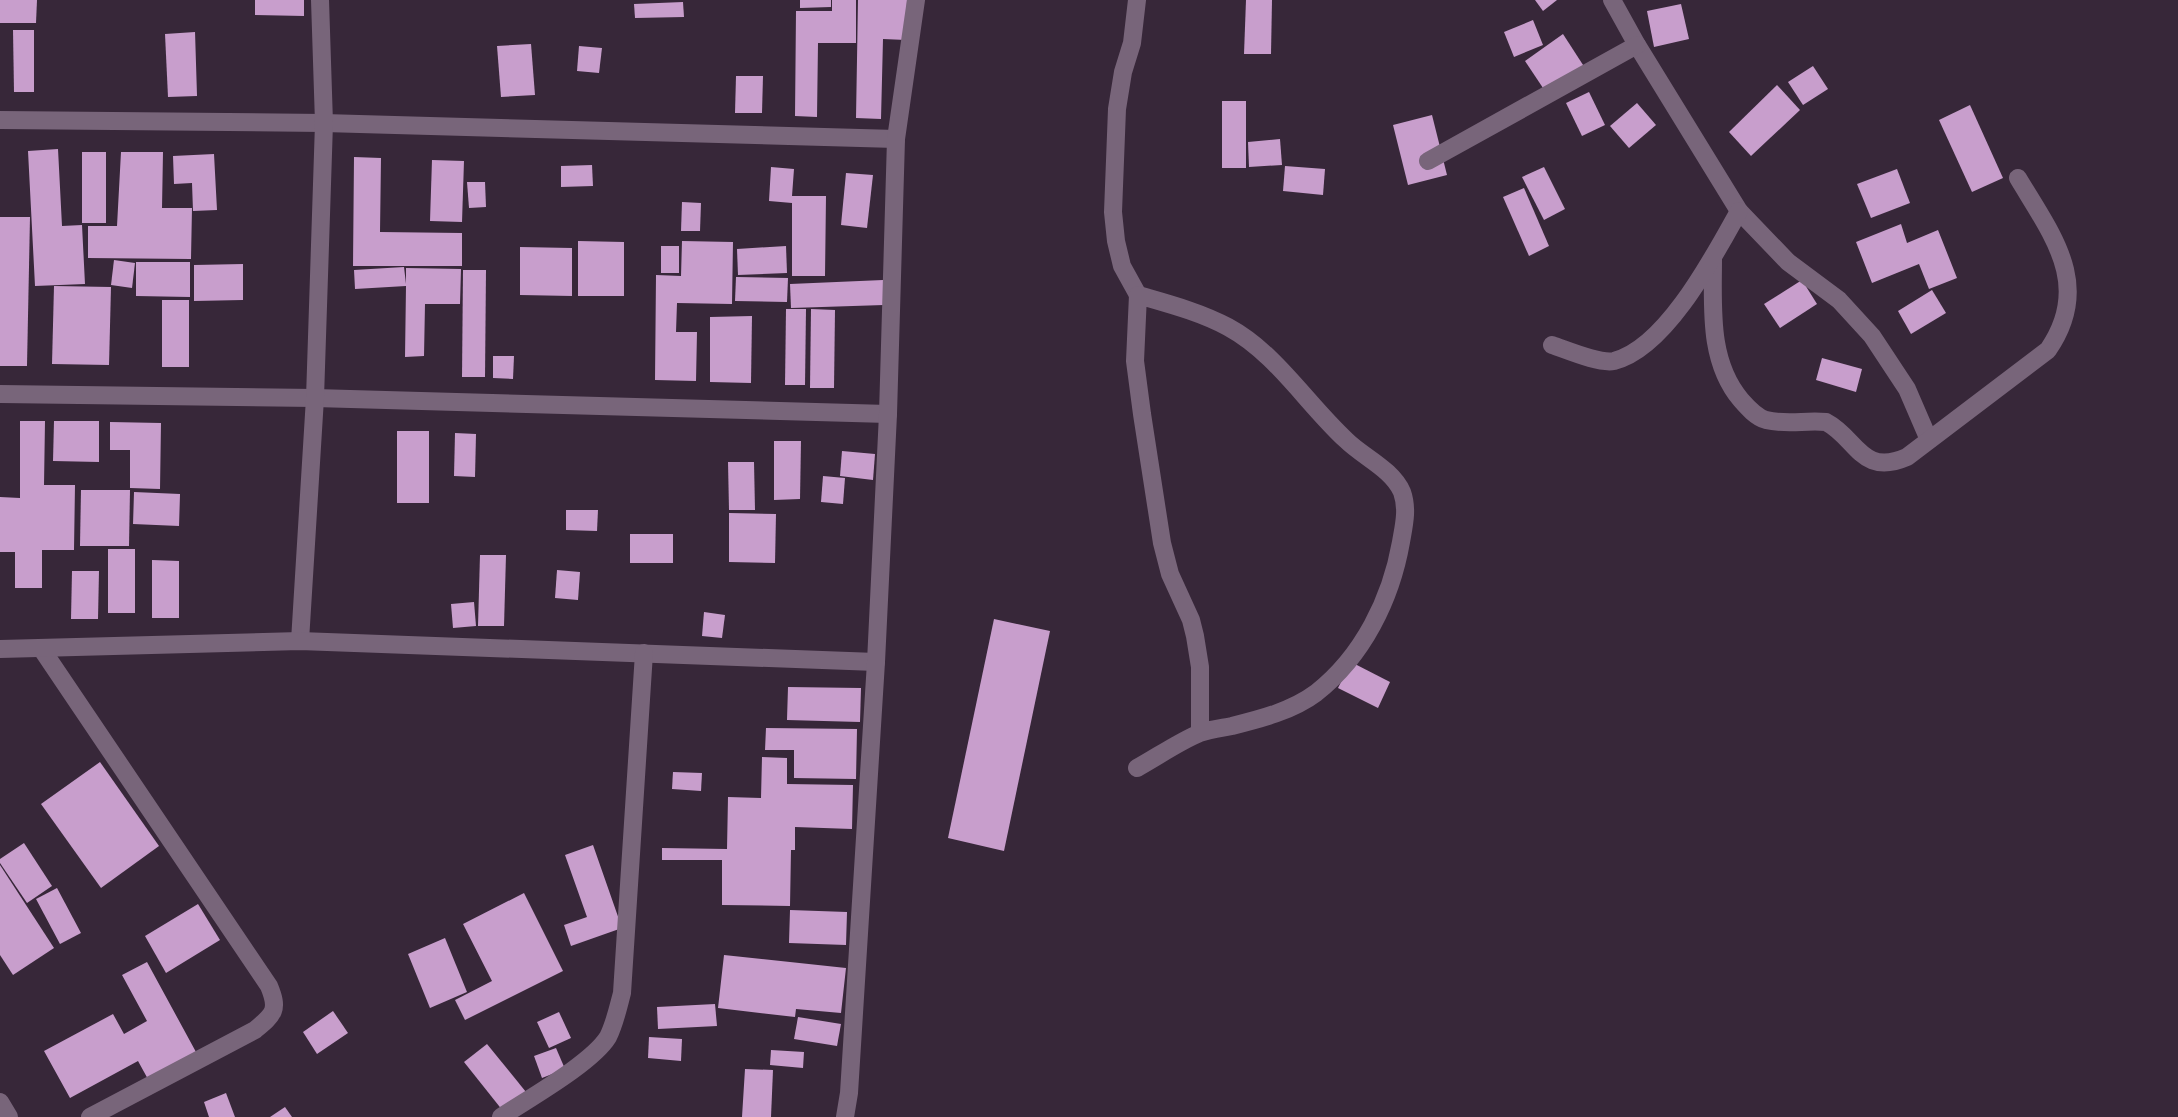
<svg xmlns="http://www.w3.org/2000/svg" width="2178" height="1117" font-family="Barlow,sans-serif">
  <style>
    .building { fill: #c89ecc }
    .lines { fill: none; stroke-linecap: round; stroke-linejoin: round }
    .minor { stroke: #78657a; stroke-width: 18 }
  </style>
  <rect width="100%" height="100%" fill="#372739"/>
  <g class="building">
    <polygon points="0,0 37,0 36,23 0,23"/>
    <polygon points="255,0 304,0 304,16 255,15"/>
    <polygon points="800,0 831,0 831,7 800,8"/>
    <polygon points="832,0 856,0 856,43 818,43 817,117 795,116 796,11 832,11"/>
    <polygon points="858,0 907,0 906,40 883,39 881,119 856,118"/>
    <polygon points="1246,0 1272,0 1271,54 1244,54"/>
    <polygon points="1535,0 1557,0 1543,11"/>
    <polygon points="683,2 684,17 635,18 634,4"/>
    <polygon points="1681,4 1689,39 1654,47 1647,11"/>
    <polygon points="1533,20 1543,45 1514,57 1504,32"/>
    <polygon points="13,30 34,30 34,92 14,92"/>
    <polygon points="195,32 197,96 168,97 165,34"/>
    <polygon points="1563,34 1585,68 1547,94 1525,61"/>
    <polygon points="531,44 535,95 501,97 497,46"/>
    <polygon points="579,46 602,48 599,73 577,71"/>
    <polygon points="1813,66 1828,89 1803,105 1788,82"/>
    <polygon points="736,76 763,76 762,113 735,113"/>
    <polygon points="1777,85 1800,110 1751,156 1729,132"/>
    <polygon points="1589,92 1605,125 1582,136 1566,103"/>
    <rect x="1222" y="101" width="24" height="67"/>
    <polygon points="1637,103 1656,125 1629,148 1610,126"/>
    <polygon points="1970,105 2003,178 1972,192 1939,120"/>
    <polygon points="1432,115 1447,175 1408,185 1393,125"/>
    <polygon points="1280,139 1282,165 1249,167 1248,142"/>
    <polygon points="58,149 62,226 82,225 85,284 35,286 28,151"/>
    <rect x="82" y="152" width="24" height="71"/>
    <polygon points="121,152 163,152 162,208 192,208 191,259 88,258 88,226 117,226"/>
    <polygon points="214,154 217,210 193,211 192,183 174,184 173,156"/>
    <polygon points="354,157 381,158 380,232 462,233 462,266 353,266"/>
    <polygon points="432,160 464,161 462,222 430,221"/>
    <polygon points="592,165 593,186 561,187 561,166"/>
    <polygon points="1285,166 1325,169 1323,195 1283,191"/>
    <polygon points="771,167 794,169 792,196 826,196 825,276 792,276 792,203 769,201"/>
    <polygon points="1544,167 1565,209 1544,220 1522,177"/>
    <polygon points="1897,169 1910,203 1871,218 1857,184"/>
    <polygon points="846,173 873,175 867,228 841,225"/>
    <polygon points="467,182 485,182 486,207 469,208"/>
    <polygon points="1524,188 1549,246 1529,256 1503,197"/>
    <polygon points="682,202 701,203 700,231 681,231"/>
    <polygon points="0,217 30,217 27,366 0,366"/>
    <polygon points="1901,224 1907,243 1938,230 1957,278 1929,289 1919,264 1872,283 1856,242"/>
    <polygon points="578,241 624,242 624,296 578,296"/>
    <polygon points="682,241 733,242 732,304 677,303 676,332 697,332 696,381 655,380 656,275 681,276"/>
    <rect x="661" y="246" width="18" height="27"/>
    <polygon points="786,246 787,273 738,275 737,249"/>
    <polygon points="520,247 572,248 572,296 520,295"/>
    <polygon points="114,260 135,263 132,288 111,285"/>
    <polygon points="136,262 190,262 190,297 136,296"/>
    <polygon points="243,264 243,300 194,301 194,265"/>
    <polygon points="404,267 406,284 406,268 461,269 460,304 425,304 424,356 405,357 406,286 355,289 354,270"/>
    <polygon points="463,270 486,270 485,377 462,377"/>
    <polygon points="736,277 788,278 787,302 735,301"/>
    <polygon points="883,280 884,305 791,308 790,284"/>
    <polygon points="1802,280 1817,304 1780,328 1764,304"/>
    <polygon points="54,286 111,287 109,365 52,364"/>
    <polygon points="1932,290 1946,313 1911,334 1898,311"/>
    <rect x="162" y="300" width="27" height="67"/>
    <polygon points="786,309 806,309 805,385 785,385"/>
    <polygon points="811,309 835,310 834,388 810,388"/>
    <polygon points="752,316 751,383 710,382 710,317"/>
    <polygon points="493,356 514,356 513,379 493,378"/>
    <polygon points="1822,358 1862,369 1856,392 1816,380"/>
    <polygon points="20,421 45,421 44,485 75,485 74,550 42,550 42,588 15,588 15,552 0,552 0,497 20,498"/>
    <polygon points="54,421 99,421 99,462 53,461"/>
    <polygon points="110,422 161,423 160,489 130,488 130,450 110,450"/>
    <rect x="397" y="431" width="32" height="72"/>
    <polygon points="455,433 476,434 475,477 454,476"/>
    <polygon points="774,441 801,441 800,499 774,500"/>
    <polygon points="842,451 875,454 873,480 840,476"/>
    <polygon points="728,462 754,462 755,510 729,510"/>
    <polygon points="823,476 845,478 843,504 821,502"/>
    <polygon points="81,490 130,490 129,546 80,546"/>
    <polygon points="134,492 180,494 179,526 133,524"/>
    <polygon points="566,510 598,510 597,531 566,530"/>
    <polygon points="729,513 776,514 775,563 729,562"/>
    <rect x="630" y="534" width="43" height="29"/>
    <rect x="108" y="549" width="27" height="64"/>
    <polygon points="480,555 506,555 504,626 478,626"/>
    <polygon points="152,560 179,561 179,618 152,618"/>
    <polygon points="557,570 580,572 578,600 555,598"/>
    <polygon points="72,571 99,571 98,619 71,619"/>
    <polygon points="474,602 476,626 453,628 451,604"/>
    <polygon points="704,612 725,615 722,638 702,636"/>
    <polygon points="994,619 1050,631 1004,851 948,838"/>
    <polygon points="1351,662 1390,682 1378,708 1338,688"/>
    <polygon points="788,687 861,688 860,722 787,720"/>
    <polygon points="766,728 857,729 856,779 794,778 794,750 765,750"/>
    <polygon points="762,757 787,758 787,784 853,785 852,829 795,827 795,850 791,850 790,906 722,905 722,860 662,860 662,848 727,849 728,797 761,798"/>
    <polygon points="100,762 159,846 101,888 41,804"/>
    <polygon points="673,772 702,773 701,791 672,789"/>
    <polygon points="24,843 52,886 27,903 0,863 0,859"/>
    <polygon points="593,845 622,928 571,946 564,925 587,917 565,855"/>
    <polygon points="0,865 54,948 13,975 0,955"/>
    <polygon points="57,888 81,933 60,944 36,899"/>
    <polygon points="524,893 563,971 465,1020 455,1000 492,981 463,924"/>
    <polygon points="198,904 220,940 166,973 145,936"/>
    <polygon points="790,910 847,912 846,945 789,943"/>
    <polygon points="445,938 467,992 430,1008 408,954"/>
    <polygon points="724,955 846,968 841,1013 796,1009 795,1017 718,1008"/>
    <polygon points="147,962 196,1052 149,1081 138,1061 70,1098 44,1051 113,1014 124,1034 147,1021 122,975"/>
    <polygon points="715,1004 717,1026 658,1029 657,1007"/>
    <polygon points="333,1011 348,1033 317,1054 303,1032"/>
    <polygon points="559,1012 571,1038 549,1048 537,1022"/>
    <polygon points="798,1017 841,1024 837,1046 794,1039"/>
    <polygon points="649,1037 682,1039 681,1061 648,1058"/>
    <polygon points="487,1044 526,1092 503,1111 464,1062"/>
    <polygon points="556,1048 565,1069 542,1078 534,1056"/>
    <polygon points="771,1050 804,1052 803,1068 770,1065"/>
    <polygon points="745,1069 773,1070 771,1117 742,1117"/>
    <polygon points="226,1093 235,1117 209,1117 204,1102"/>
    <polygon points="285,1107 292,1117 270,1117"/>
  </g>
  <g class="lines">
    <g class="minor">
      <polyline points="1137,0 1132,43 1123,72 1117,109 1113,212 1116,241 1122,266 1138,295"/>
      <polyline points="1612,0 1637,45 1739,211 1788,262 1839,300 1872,336 1907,389 1929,440"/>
      <polyline points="0,120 324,123 896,139"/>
      <polyline points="1428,161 1637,45"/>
      <path d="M1713,259C1713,307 1708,361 1741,400C1748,408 1756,417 1766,420C1786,425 1806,420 1826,422C1857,438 1861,477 1907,457L2048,350C2093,285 2052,235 2018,178"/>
      <path d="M1552,345C1567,350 1599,364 1614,361C1666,348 1714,256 1739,211"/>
      <polyline points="0,394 315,398 888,414"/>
      <polyline points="300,641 315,398 324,123 320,0"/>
      <path d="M41,648L269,986C279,1010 274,1014 255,1030L90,1117"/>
      <polyline points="0,649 300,641 876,662"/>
      <path d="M1137,768C1157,757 1180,741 1200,733C1210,729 1222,728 1232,726C1260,719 1292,711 1316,693C1363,656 1391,599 1401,542C1404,525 1408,509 1402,492C1392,469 1363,457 1346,440C1306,403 1276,353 1228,327C1200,312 1169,304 1138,295L1135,361L1142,414L1162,543L1170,574L1191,620L1195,636L1200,667V733"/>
      <polyline points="0,1102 9,1117"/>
      <path d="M501,1117C528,1099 592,1063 608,1037C615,1023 618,1008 622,993L644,653"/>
      <polyline points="845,1117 849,1093 876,662 888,414 896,139 916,0"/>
    </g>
  </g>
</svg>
